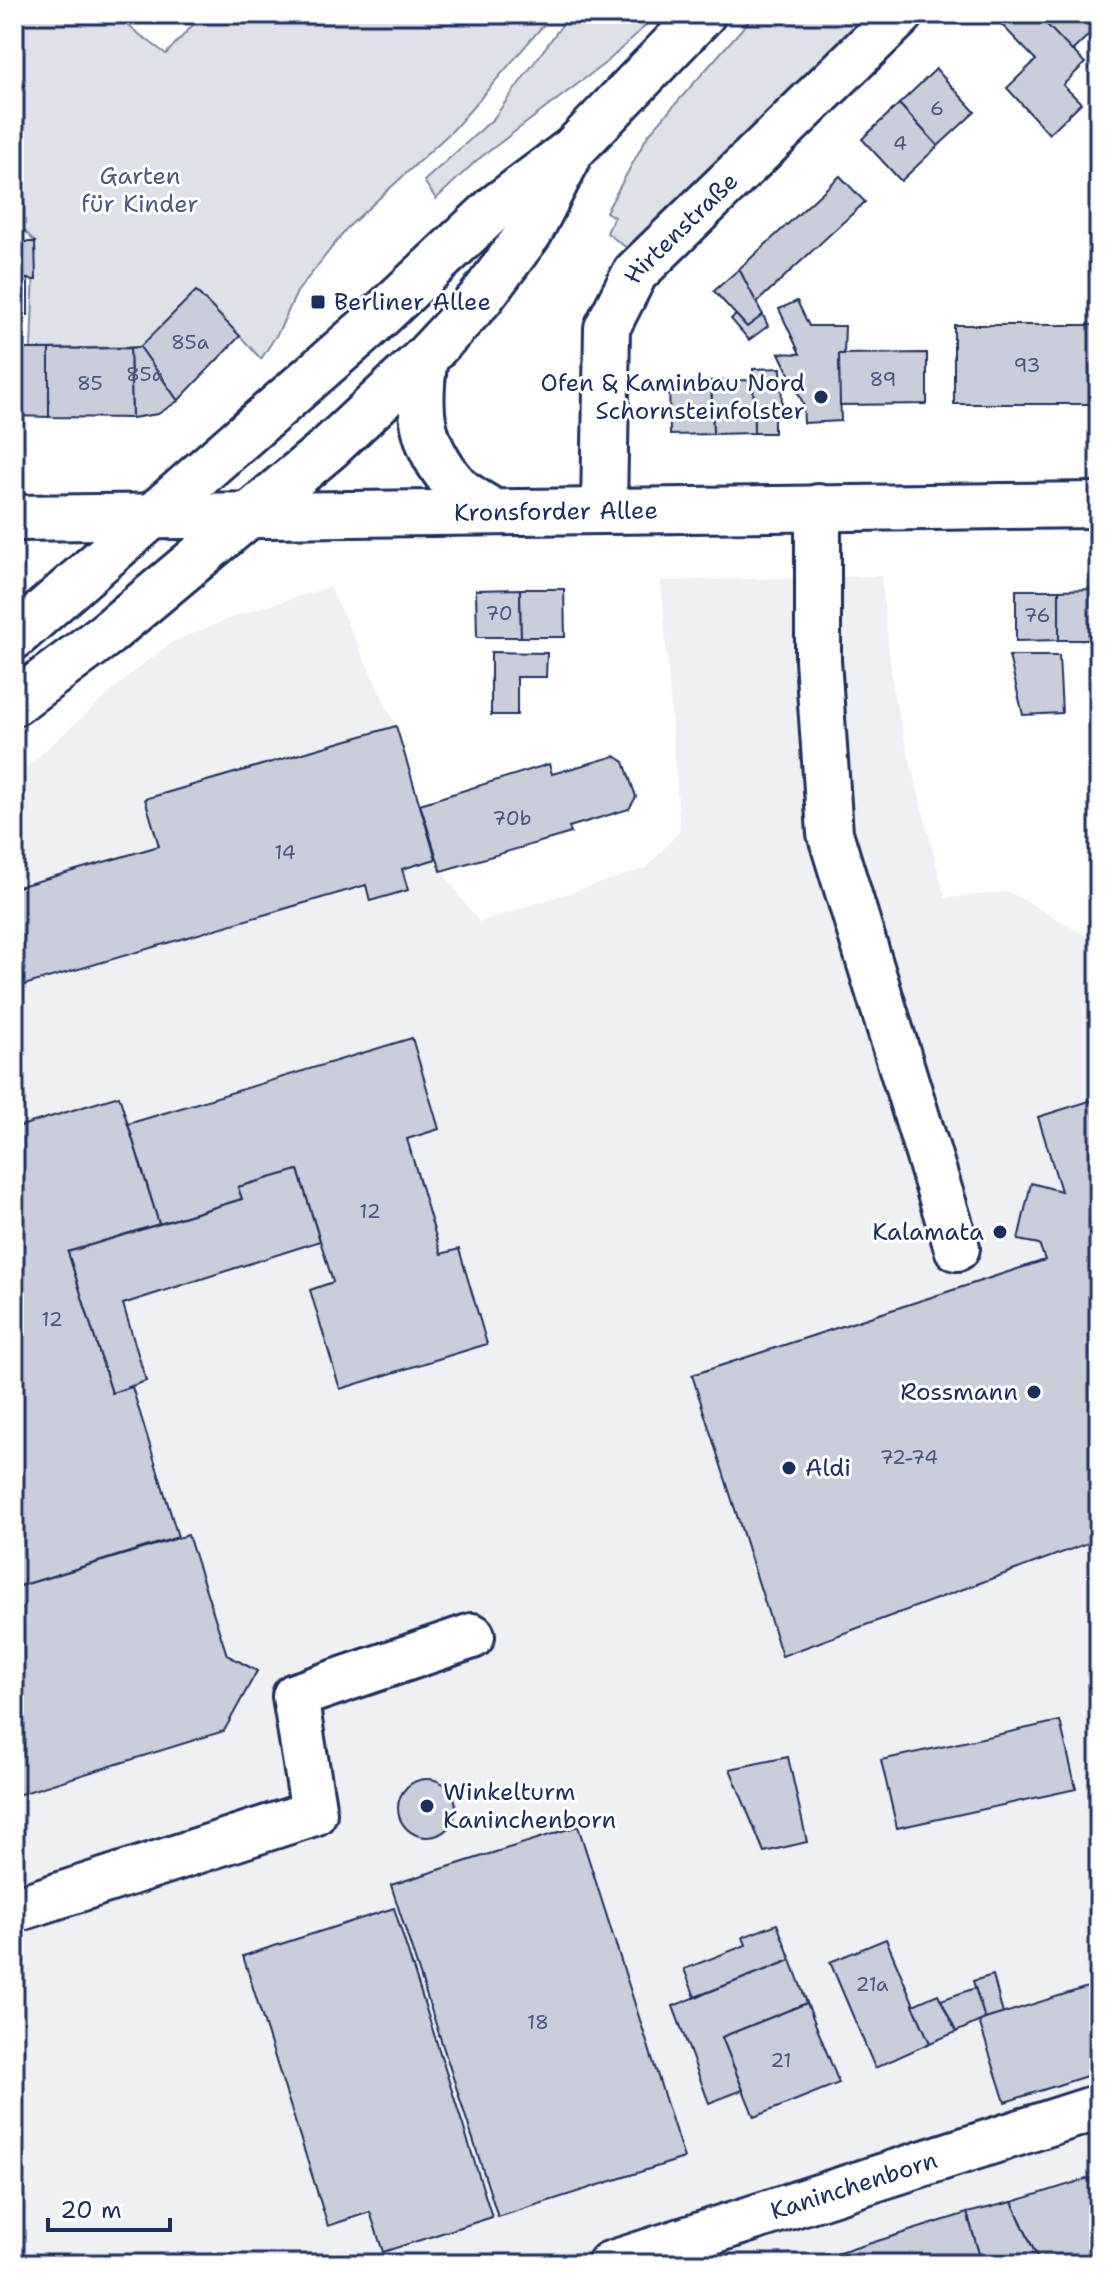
<svg xmlns="http://www.w3.org/2000/svg" width="1113" height="2278" font-family="'Shantell Sans',sans-serif">
  <style>
    .built { fill: #eff0f4 }
    .green { fill: #dee1e7; stroke: #7c88a2; stroke-width: 2 }
    .building { fill: #caceda; stroke: #1b2f5e; stroke-width: 2 }
    .lines { fill: none; stroke-linecap: round; stroke-linejoin: round }
    .minor-casing { stroke: #1b2f5e; stroke-width: 50 }
    .major-casing { stroke: #1b2f5e; stroke-width: 50 }
    .minor { stroke: #fff; stroke-width: 44 }
    .major { stroke: #fff; stroke-width: 44 }
    .poi-dot { fill: #1b2f5e; stroke: #fff; stroke-width: 3 }
    .labels { text-anchor: middle; stroke-width: 6; stroke-linejoin: round; paint-order: stroke }
    .number-label { font-size: 20px; fill: #47577d }
    .park-label { font-size: 24px; fill: #4c5c80; stroke: #fff }
    .street-label { font-size: 24px; fill: #1b2f5e; stroke: #fff }
    .poi-label { font-size: 24px; fill: #1b2f5e; stroke: #fff; text-anchor: start }
  </style>
  <rect width="100%" height="100%" fill="#fff"/>
  <filter id="ink" filterUnits="userSpaceOnUse"><feTurbulence type="fractalNoise" baseFrequency=".0125" numOctaves="2"/><feDisplacementMap in="SourceGraphic" scale="16" xChannelSelector="R" yChannelSelector="G"/><feConvolveMatrix kernelMatrix="1 2 1 2 8 2 1 2 1" color-interpolation-filters="sRGB"/></filter>
  <g filter="url(#ink)">
    <polygon class="built" points="881,576 894,697 945,898 1010,892 1099,943 1099,2264 14,2264 14,778 132,673 172,642 241,614 330,587 396,726 441,871 479,922 647,868 680,830 661,581"/>
    <g class="green">
      <polygon points="14,14 112,14 166,54 203,14 553,14 454,129 347,228 297,292 279,331 261,359 240,336 140,347 31,349 35,242 14,219"/>
      <polygon points="570,14 658,14 608,61 476,161 436,199 424,181 493,119"/>
      <polygon points="755,14 868,14 628,249 607,233 614,217 606,212 648,135"/>
    </g>
    <g class="building">
      <polygon points="1009,14 1037,14 1085,63 1063,85 1081,103 1049,134 1007,88 1036,60 1000,23"/>
      <polygon points="1037,14 1099,14 1099,25 1072,51"/>
      <polygon points="936,69 975,112 938,146 899,104"/>
      <polygon points="899,104 938,146 901,181 862,139"/>
      <polygon points="840,176 865,202 756,303 739,269"/>
      <polygon points="14,242 35,242 36,280 14,279"/>
      <polygon points="739,269 763,315 747,327 714,291"/>
      <rect x="14" y="279" width="14" height="36"/>
      <polygon points="196,291 240,336 178,401 140,347"/>
      <polygon points="797,301 809,326 845,326 844,354 839,354 841,421 804,423 803,403 779,353 800,354 779,309"/>
      <polygon points="736,315 747,327 763,315 768,326 749,340 731,319"/>
      <rect x="954" y="325" width="145" height="79"/>
      <polygon points="140,347 178,401 158,414 132,418 130,348"/>
      <polygon points="130,348 132,418 49,417 49,349"/>
      <polygon points="14,349 49,349 49,417 14,416"/>
      <polygon points="927,353 927,404 840,405 839,354"/>
      <polygon points="781,368 782,407 774,407 774,433 754,433 753,369"/>
      <polygon points="753,380 754,433 713,434 711,381"/>
      <polygon points="711,381 713,434 670,435 669,382"/>
      <polygon points="520,589 521,637 477,637 476,590"/>
      <polygon points="520,589 564,589 565,637 521,637"/>
      <polygon points="1099,589 1099,640 1059,640 1059,590"/>
      <polygon points="1016,590 1059,590 1059,640 1016,641"/>
      <polygon points="491,652 547,653 546,677 517,677 517,715 491,715"/>
      <polygon points="1009,656 1059,656 1062,713 1023,715"/>
      <polygon points="396,726 436,859 402,869 408,890 370,901 366,885 14,988 14,888 159,846 145,799"/>
      <polygon points="615,756 624,762 636,797 629,809 569,827 571,833 441,871 420,804 549,764 552,774"/>
      <polygon points="412,1038 439,1129 407,1139 441,1254 459,1249 487,1344 340,1389 310,1290 333,1282 298,1170 238,1187 242,1199 159,1224 128,1124"/>
      <polygon points="119,1096 159,1224 68,1252 112,1393 132,1387 178,1537 14,1588 14,1128"/>
      <polygon points="1099,1098 1099,1539 782,1656 692,1375 1045,1260 1039,1244 1018,1240 1031,1183 1061,1191 1038,1117"/>
      <polygon points="298,1170 320,1241 123,1304 146,1381 112,1393 68,1252 242,1199 238,1187"/>
      <polygon points="188,1535 227,1655 257,1671 224,1731 14,1796 14,1588"/>
      <polygon points="1060,1721 1076,1789 897,1828 881,1760"/>
      <polygon points="788,1757 807,1842 764,1852 730,1769"/>
      <circle cx="427" cy="1808" r="29"/>
      <polygon points="578,1826 684,2158 498,2217 391,1885"/>
      <polygon points="394,1908 492,2217 383,2252 370,2212 328,2226 243,1956"/>
      <polygon points="777,1924 791,1960 695,1997 684,1969 746,1945 743,1937"/>
      <polygon points="886,1939 930,2043 875,2068 830,1962"/>
      <polygon points="791,1960 807,2003 722,2037 743,2090 709,2103 673,2006"/>
      <polygon points="993,1975 1003,2014 985,2019 973,1981"/>
      <polygon points="1094,1985 1099,1999 1099,2036 1093,2038 1099,2059 1099,2072 1005,2102 979,2021"/>
      <polygon points="975,1988 985,2019 956,2032 941,2000"/>
      <polygon points="938,1994 956,2032 930,2043 913,2005"/>
      <polygon points="807,2003 839,2083 754,2117 722,2037"/>
      <polygon points="1099,2175 1099,2264 1040,2264 1012,2202"/>
      <polygon points="1012,2202 1040,2264 982,2264 967,2213"/>
      <polygon points="967,2213 982,2264 804,2264"/>
      <polygon points="14,2243 21,2264 14,2264"/>
    </g>
    <g class="lines">
      <defs>
        <g id="minor">
          <polyline points="818,507 818,660 830,833 957,1248"/>
          <path id="s1" d="M604,510L607,328L635,273L901,14"/>
          <polyline points="14,1910 314,1813 295,1696 472,1636"/>
          <path id="s2" d="M610,2264L1099,2107"/>
        </g>
        <g id="major">
          <path d="M425,358C417,410 420,445 456,486C465,496 480,503 492,511"/>
          <path id="s3" d="M14,518L1099,505"/>
          <polyline points="14,637 366,329 497,206 573,149 703,14"/>
          <polyline points="14,703 108,633 329,448 425,358 480,299 530,232 567,160"/>
        </g>
      </defs>
      <use href="#minor" class="minor-casing"/>
      <use href="#major" class="major-casing"/>
      <use href="#minor" class="minor"/>
      <use href="#major" class="major"/>
    </g>
  </g>
  <g class="poi-dot">
    <rect x="310" y="294" width="16" height="16" rx="4"/>
    <circle cx="821" cy="397" r="8"/>
    <circle cx="1000" cy="1232" r="8"/>
    <circle cx="1034" cy="1392" r="8"/>
    <circle cx="789" cy="1468" r="8"/>
    <circle cx="427" cy="1806" r="8"/>
  </g>
  <g class="labels">
    <g class="number-label">
      <text x="937" y="115">6</text>
      <text x="900" y="150">4</text>
      <text x="190" y="349">85a</text>
      <text x="1027" y="372">93</text>
      <text x="145" y="381">85a</text>
      <text x="883" y="386">89</text>
      <text x="90" y="390">85</text>
      <text x="499" y="620">70</text>
      <text x="1037" y="622">76</text>
      <text x="512" y="825">70b</text>
      <text x="285" y="859">14</text>
      <text x="370" y="1218">12</text>
      <text x="52" y="1326">12</text>
      <text x="909" y="1464">72-74</text>
      <text x="872" y="1991">21a</text>
      <text x="538" y="2029">18</text>
      <text x="781" y="2067">21</text>
    </g>
    <g class="park-label">
      <text x="140" y="184">Garten<tspan x="140" dy="28">für Kinder</tspan></text>
    </g>
    <g class="street-label">
      <text dy="8" stroke="none"><textPath href="#s1" startOffset="308">Hirtenstraße</textPath></text>
      <text dy="8" stroke="none"><textPath href="#s3" startOffset="542">Kronsforder Allee</textPath></text>
      <text dy="8" stroke="none"><textPath href="#s2" startOffset="256">Kaninchenborn</textPath></text>
    </g>
    <g class="poi-label">
      <text x="334" y="310">Berliner Allee</text>
      <text x="805" y="391" text-anchor="end">Ofen &amp; Kaminbau Nord<tspan x="805" dy="28">Schornsteinfolster</tspan></text>
      <text x="984" y="1240" text-anchor="end">Kalamata</text>
      <text x="1018" y="1400" text-anchor="end">Rossmann</text>
      <text x="805" y="1476">Aldi</text>
      <text x="443" y="1800">Winkelturm<tspan x="443" dy="28">Kaninchenborn</tspan></text>
    </g>
  </g>
  <rect width="1113" height="2278" fill="none" stroke="#fff" stroke-width="48"/>
  <rect x="24" y="24" width="1065" height="2230" fill="none" stroke="#1b2f5e" stroke-width="3" filter="url(#ink)"/>
  <path d="M48 2218v12h122v-12" fill="none" stroke="#1b2f5e" stroke-width="4"/>
  <text x="60" y="2218" font-size="24" fill="#1b2f5e" stroke="#ffffff" stroke-width="6" paint-order="stroke">20 m</text>
</svg>
